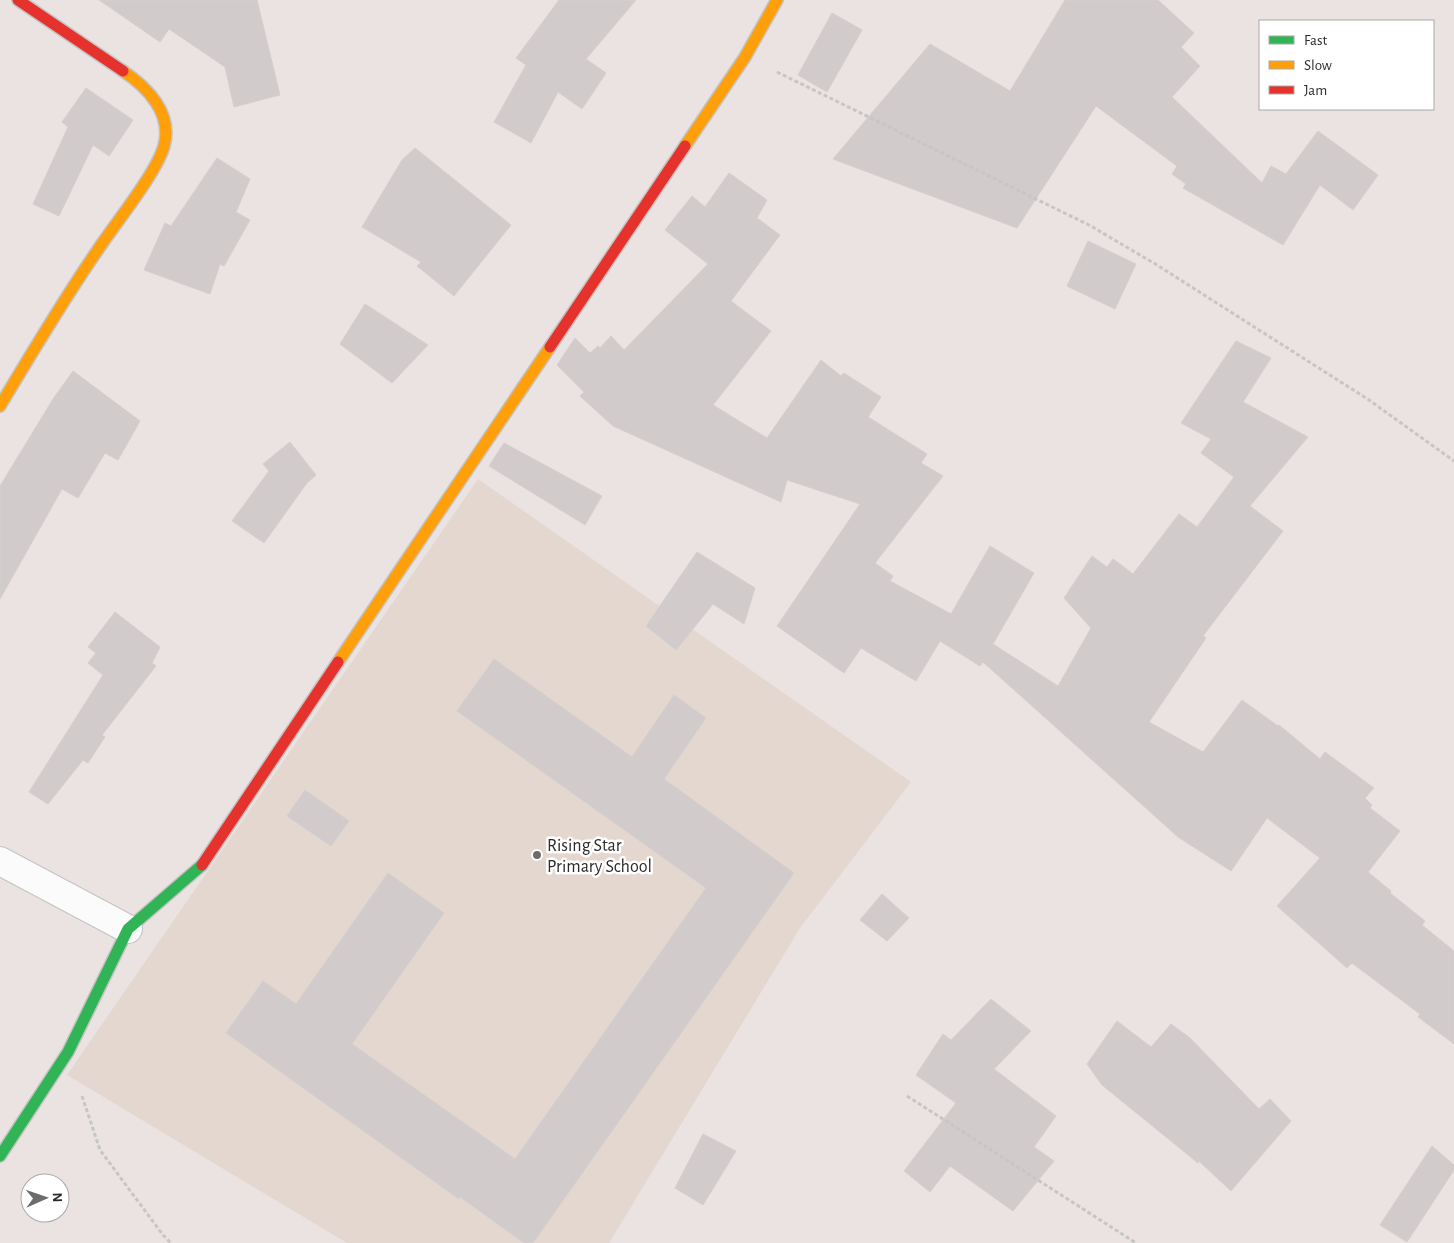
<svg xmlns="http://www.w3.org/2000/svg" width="1454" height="1243" font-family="'Alegreya Sans',sans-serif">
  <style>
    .education { fill: #e4d7d0 }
    .building { fill: #d1cccb; stroke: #d4cfce }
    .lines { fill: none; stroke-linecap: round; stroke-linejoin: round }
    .street-casing { stroke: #c4c2c3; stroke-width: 30 }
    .fast-casing { stroke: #c4c2c3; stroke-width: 14 }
    .slow-casing { stroke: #c4c2c3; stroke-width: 14 }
    .jam-casing { stroke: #c4c2c3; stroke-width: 14 }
    .path { stroke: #c6c6c6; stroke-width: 3; stroke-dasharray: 4 2.5; stroke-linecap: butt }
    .street { stroke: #fcfbfb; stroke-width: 28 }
    .fast { stroke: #30b455; stroke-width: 11 }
    .slow { stroke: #ff9f0a; stroke-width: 11 }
    .jam { stroke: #e5322d; stroke-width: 11 }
    .poi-dot { fill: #6e6b6b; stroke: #fff; stroke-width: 2 }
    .labels { text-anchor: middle; stroke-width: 5; stroke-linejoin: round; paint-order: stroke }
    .poi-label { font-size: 18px; fill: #2b2b2b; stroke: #fff; text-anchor: start }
  </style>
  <rect width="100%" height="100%" fill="#eae3e2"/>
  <polygon class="education" points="478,479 911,782 800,928 609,1243 347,1243 67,1075"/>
  <g class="building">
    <polygon points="99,0 257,0 280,95 234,107 225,67 169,29 160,42"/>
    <polygon points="559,0 636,0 586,59 606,73 582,109 558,92 531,143 494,122 526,65 516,58"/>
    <polygon points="1065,0 1158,0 1194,33 1181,47 1200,66 1172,97 1262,183 1271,166 1286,174 1318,131 1378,175 1353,210 1320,185 1283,245 1183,188 1186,184 1172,174 1177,166 1096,106 1017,228 833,159 930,44 1010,91"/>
    <polygon points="832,13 862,30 827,92 798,75"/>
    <polygon points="86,88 133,120 109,156 93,145 59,216 33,204 68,127 62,122"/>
    <polygon points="415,148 511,225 454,296 417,266 421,262 362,227 402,160"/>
    <polygon points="217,158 250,179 236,212 250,220 224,266 220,264 210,294 144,270 165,223 171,226"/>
    <polygon points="729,173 767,200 757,218 780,235 731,301 771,331 713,405 767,438 821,360 841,376 844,373 881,397 868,417 927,454 921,463 943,476 875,563 893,576 890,581 951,614 990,546 1034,573 993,644 1058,686 1091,628 1064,598 1092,556 1107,567 1113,559 1133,574 1179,514 1197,527 1234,477 1201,453 1211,439 1181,423 1236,341 1271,358 1243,402 1308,437 1250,506 1283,531 1203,636 1206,638 1149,722 1203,752 1242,700 1278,726 1279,725 1320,759 1325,752 1374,788 1365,798 1372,805 1370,808 1400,831 1368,872 1391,891 1390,893 1425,921 1422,925 1454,951 1454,1044 1418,1017 1420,1014 1352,963 1347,968 1277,906 1320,858 1267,818 1231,871 1178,837 983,662 980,666 940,641 916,681 861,648 844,673 777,626 860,504 787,480 781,502 613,426 580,396 584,392 557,365 575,338 590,353 598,346 600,348 611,336 624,350 708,264 665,230 692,196 705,207"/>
    <polygon points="1088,241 1136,264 1115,309 1067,286"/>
    <polygon points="365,304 428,345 392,383 340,344"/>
    <polygon points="73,371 140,421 118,460 105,453 78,498 62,489 0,599 0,486 53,399"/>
    <polygon points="290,442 316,475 307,483 264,543 232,521 269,471 263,464"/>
    <polygon points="504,443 602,496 585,525 489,466"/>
    <polygon points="697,552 755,588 744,624 713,604 676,650 646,626"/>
    <polygon points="115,612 160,647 152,663 156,666 102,735 105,737 88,763 83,760 48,804 29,792 103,675 88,663 96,653 88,647"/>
    <polygon points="494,659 632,757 674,695 706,718 664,779 794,873 533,1243 524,1243 460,1197 459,1199 226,1033 263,981 296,1004 388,873 444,913 352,1044 515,1159 706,888 457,711"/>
    <polygon points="305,790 349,821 331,846 287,816"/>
    <polygon points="882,894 909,918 887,941 860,920"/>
    <polygon points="991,999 1031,1031 994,1069 1056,1116 1034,1147 1054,1161 1013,1211 950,1166 930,1192 904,1171 956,1103 916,1075 943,1034 951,1040"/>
    <polygon points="1117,1021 1151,1047 1171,1024 1190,1038 1259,1109 1270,1099 1291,1121 1231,1191 1199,1161 1198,1163 1102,1085 1087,1064"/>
    <polygon points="703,1134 736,1151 703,1205 675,1188"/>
    <polygon points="1432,1146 1454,1165 1454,1170 1407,1242 1380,1225"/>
  </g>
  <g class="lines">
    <defs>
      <polyline id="street" points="0,861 128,929"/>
      <polyline id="fast" points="0,1156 68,1052 128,929 202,865"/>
      <g id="slow">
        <polyline points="685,146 745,57 777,0"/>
        <path d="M0,406C31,354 62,302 97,251C114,225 156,174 164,146C173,113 147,87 123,71"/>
        <polyline points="338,662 550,347"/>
      </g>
      <g id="jam">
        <polyline points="18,0 123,71"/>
        <polyline points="550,347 685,146"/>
        <polyline points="202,865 338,662"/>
      </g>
    </defs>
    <use href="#street" class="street-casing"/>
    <use href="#fast" class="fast-casing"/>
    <use href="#slow" class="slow-casing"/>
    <use href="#jam" class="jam-casing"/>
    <g class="path">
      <polyline points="777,72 1089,225 1157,265 1369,400 1454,461"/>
      <polyline points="82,1096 100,1150 163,1235 171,1243"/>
      <polyline points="907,1096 1136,1243"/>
    </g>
    <use href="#street" class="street"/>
    <use href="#fast" class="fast"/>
    <use href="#slow" class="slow"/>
    <use href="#jam" class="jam"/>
  </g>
  <circle class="poi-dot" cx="537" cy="855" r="5"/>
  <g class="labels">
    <g class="poi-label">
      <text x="547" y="851">Rising Star<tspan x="547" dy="21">Primary School</tspan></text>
    </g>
  </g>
  <rect x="1259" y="20" width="175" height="90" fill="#ffffff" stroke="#aaaaaa"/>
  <rect x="1269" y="36" width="25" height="8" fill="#30b455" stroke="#aaaaaa"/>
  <text x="1304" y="45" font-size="15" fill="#2b2b2b">Fast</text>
  <rect x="1269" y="61" width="25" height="8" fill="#ff9f0a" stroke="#aaaaaa"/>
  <text x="1304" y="70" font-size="15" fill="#2b2b2b">Slow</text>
  <rect x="1269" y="86" width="25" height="8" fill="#e5322d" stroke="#aaaaaa"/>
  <text x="1304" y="95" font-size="15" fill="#2b2b2b">Jam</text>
  <g transform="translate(45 1198) rotate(88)"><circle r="24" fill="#ffffff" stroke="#aaaaaa"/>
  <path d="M0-4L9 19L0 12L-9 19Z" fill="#6e6b6b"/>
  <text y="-8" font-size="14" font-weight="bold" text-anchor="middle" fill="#2b2b2b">N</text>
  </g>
</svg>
